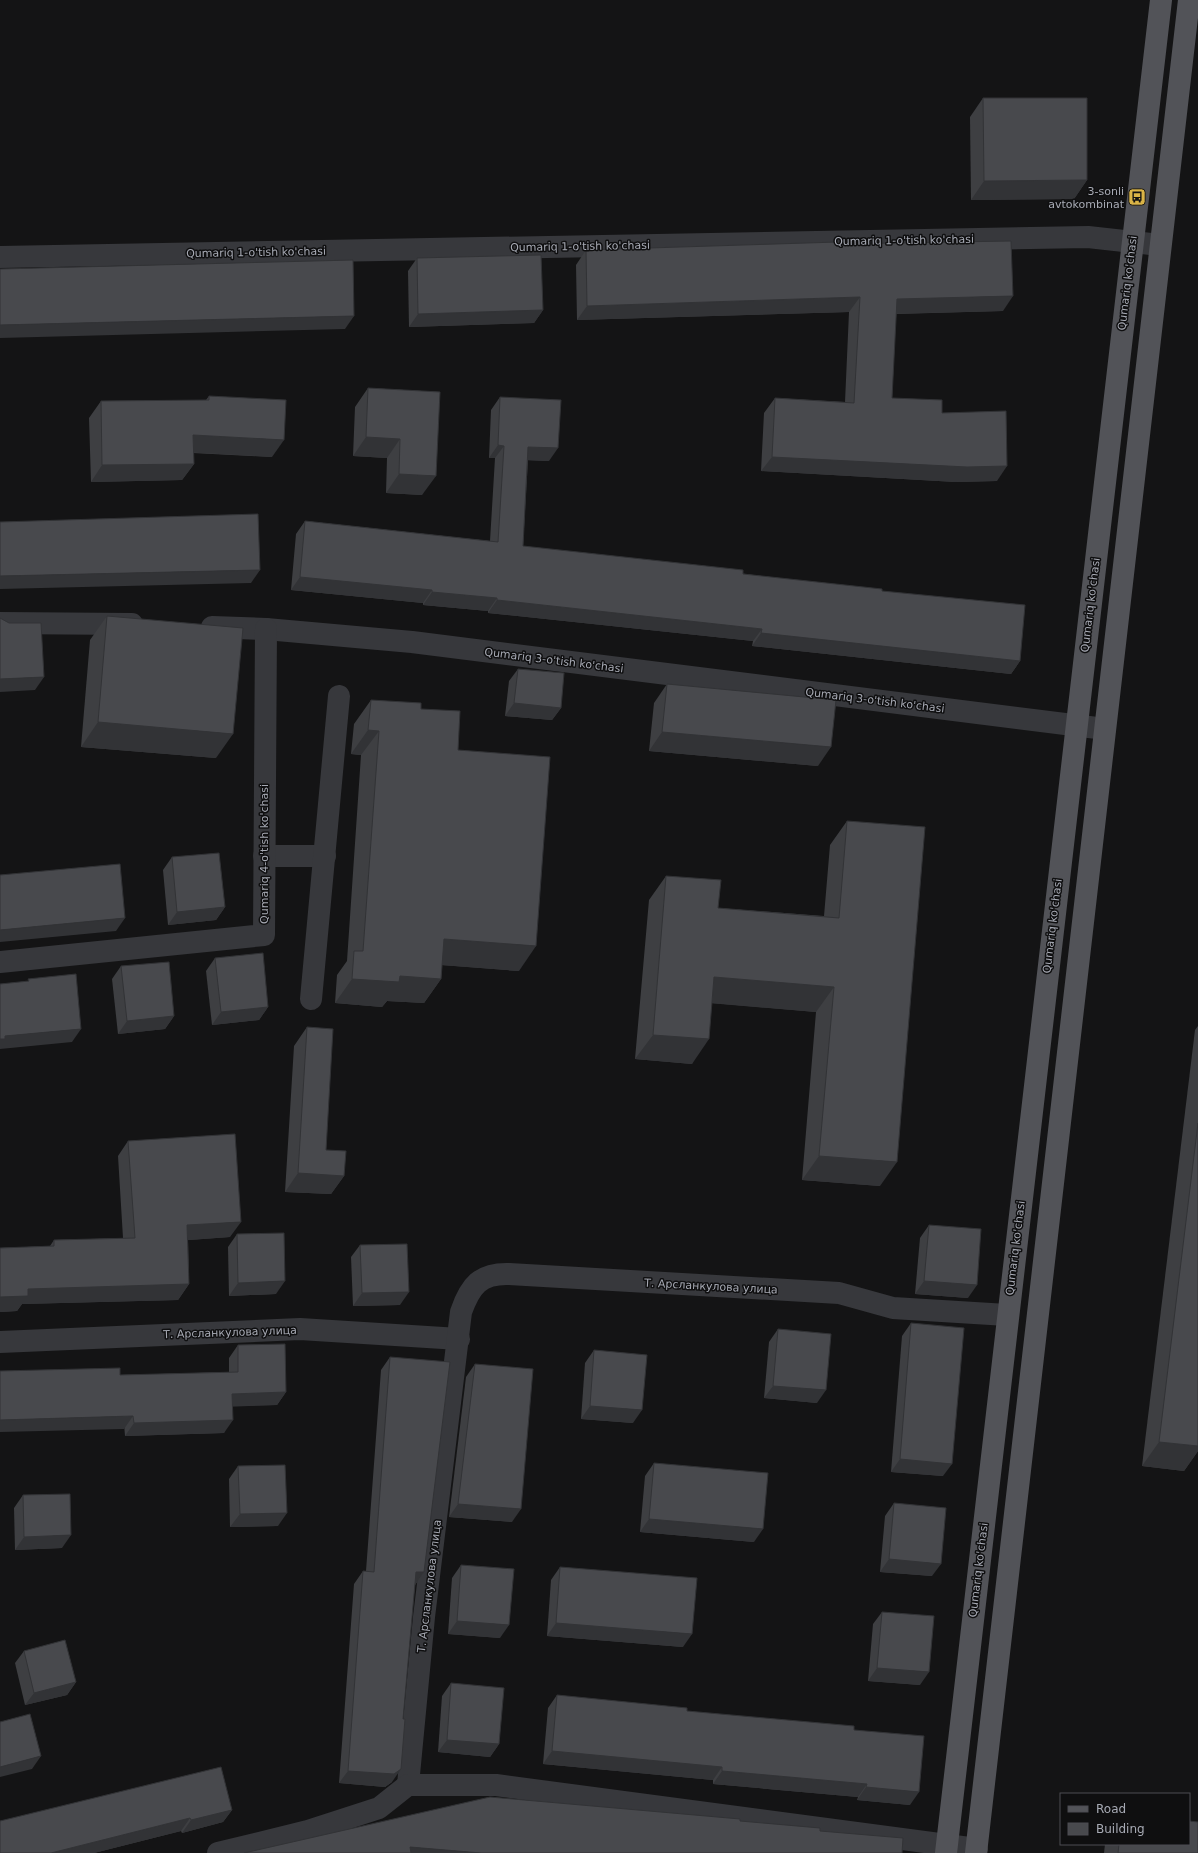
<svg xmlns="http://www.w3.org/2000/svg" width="1198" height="1853" font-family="'DejaVu Sans',sans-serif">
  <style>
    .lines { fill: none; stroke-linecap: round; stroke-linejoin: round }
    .minor { stroke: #37383c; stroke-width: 22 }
    .major { stroke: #525358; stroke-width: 22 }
    .wall { fill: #3e3f42 }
    .shaded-wall { fill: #323336 }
    .building { fill: #48494d; stroke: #323336 }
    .labels { text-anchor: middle; stroke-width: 3; stroke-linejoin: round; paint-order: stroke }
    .poi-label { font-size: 11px; fill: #a7aab4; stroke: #0f0f10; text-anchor: end }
    .street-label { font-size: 11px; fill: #a7aab4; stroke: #0f0f10 }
  </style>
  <rect width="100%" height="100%" fill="#141415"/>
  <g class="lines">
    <g class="minor">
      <polyline points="0,257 1088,237 1160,245"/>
      <polyline points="0,623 132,624"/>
      <polyline points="212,627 266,629 412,642 1105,729"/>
      <polyline points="264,856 325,856"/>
      <polyline points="0,962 264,935 266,629"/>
      <polyline points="311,999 339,696"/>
      <polyline points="0,1342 300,1329 459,1339"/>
      <path d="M408,1785L424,1617L461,1312C470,1286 480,1273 509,1274L839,1293L893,1308L1007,1315"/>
      <polyline points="218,1853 308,1831 379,1808 408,1785 496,1785 977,1849"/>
    </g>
    <g class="major">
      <polyline points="946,1853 1161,0"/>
      <polyline points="976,1853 1189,0"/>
    </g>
  </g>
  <g class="wall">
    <polygon points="983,98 1087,180 1074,199 971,200 970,117"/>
    <polygon points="838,244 1003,311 896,314 892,398 942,413 997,481 956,482 761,471 764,413 775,398 845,402 849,312 577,320 576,265 586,250"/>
    <polygon points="417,258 543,310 534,323 409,327 408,271"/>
    <polygon points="368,388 440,392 422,495 386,493 387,458 353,456 355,407"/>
    <polygon points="209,396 272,457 193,453 194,464 182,480 91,482 89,418 101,401 206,400"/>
    <polygon points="500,397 549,461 528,460 523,546 882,591 1020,661 1011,674 752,646 753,641 488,613 488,611 423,605 423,603 291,590 296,534 305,521 490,541 495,458 489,458 491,410"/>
    <polygon points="107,616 216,758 81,747 90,640"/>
    <polygon points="518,669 561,708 552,720 505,716 509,681"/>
    <polygon points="667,684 818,766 649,751 654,703"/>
    <polygon points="371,700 421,709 458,750 519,971 442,965 441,979 424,1003 387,1001 382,1007 335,1003 337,975 347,961 361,755 351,754 354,724"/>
    <polygon points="847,821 880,1186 802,1180 816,1012 712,1003 692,1064 635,1059 649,900 666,876 718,908 824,916 830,845"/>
    <polygon points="172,857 225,907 216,920 168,925 163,870"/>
    <polygon points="215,958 268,1007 259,1020 212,1025 206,971"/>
    <polygon points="121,966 174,1016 165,1029 118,1034 112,979"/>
    <polygon points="1198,1026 1198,1451 1184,1471 1142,1466 1195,1030"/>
    <polygon points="307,1027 326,1150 344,1176 331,1194 285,1192 294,1046"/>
    <polygon points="128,1141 230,1237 188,1240 189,1284 178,1300 22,1304 17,1311 0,1312 0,1248 50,1246 54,1240 123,1238 118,1156"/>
    <polygon points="929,1225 968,1298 915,1294 920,1238"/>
    <polygon points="237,1234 276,1294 229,1296 228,1247"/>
    <polygon points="360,1245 400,1305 353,1306 351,1257"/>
    <polygon points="911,1323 943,1476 891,1472 902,1336"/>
    <polygon points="778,1329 817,1403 764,1398 769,1342"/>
    <polygon points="238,1345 286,1392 277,1405 233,1406 224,1433 125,1436 120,1375 229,1372 229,1358"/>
    <polygon points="594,1350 633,1423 581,1419 585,1363"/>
    <polygon points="390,1357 424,1572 415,1585 392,1782 385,1787 339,1783 354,1584 363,1571 366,1571 381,1370"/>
    <polygon points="475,1364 512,1522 449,1517 466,1377"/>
    <polygon points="654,1463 754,1542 640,1532 645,1476"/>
    <polygon points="238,1466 278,1526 230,1527 229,1479"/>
    <polygon points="23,1495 62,1548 15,1550 14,1508"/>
    <polygon points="894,1503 932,1576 880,1572 885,1516"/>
    <polygon points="461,1565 500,1638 448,1634 452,1578"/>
    <polygon points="560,1567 683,1647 547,1636 551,1580"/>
    <polygon points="882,1612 920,1685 868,1681 873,1624"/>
    <polygon points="24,1651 76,1682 67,1695 25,1705 15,1663"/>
    <polygon points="451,1683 499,1744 490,1757 438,1752 442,1696"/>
    <polygon points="557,1695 687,1711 854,1730 910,1805 857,1800 858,1797 713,1784 713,1780 543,1764 548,1708"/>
    <polygon points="232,1810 223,1822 182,1833 181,1831 94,1853 0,1853"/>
    <polygon points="1105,1844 1189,1844 1198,1853 1104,1853"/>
  </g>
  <g class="shaded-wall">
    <polygon points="1087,180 1074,199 971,200 984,181"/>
    <polygon points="1013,296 1003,311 887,314 897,299"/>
    <polygon points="860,297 849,312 577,320 587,306"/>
    <polygon points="543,310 534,323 409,327 418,314"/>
    <polygon points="354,316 345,329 0,338 0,325"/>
    <polygon points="193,435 284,440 272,457 181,452"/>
    <polygon points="366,437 400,439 387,458 353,456"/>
    <polygon points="498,445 504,446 495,458 489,458"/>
    <polygon points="528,447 558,448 549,461 519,460"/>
    <polygon points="772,457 1007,466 997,481 956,482 761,471"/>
    <polygon points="194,464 182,480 91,482 102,465"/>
    <polygon points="399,474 436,476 422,495 386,493"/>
    <polygon points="260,570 251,583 0,589 0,576"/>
    <polygon points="300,577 432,590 423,603 291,590"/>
    <polygon points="432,592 497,598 488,611 423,605"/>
    <polygon points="497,600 762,629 753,641 488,613"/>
    <polygon points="761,633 1020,661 1011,674 752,646"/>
    <polygon points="44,677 35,690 0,692 0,679"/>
    <polygon points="514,703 561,708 552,720 505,716"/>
    <polygon points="98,722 233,734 216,758 81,747"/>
    <polygon points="368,730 379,731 361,755 351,754"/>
    <polygon points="662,732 831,747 818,766 649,751"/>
    <polygon points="225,907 216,920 168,925 177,912"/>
    <polygon points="125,918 116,931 0,942 0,930"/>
    <polygon points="444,939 536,946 519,971 427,964"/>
    <polygon points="400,976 441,979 424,1003 387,1001 382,1007 335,1003 352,979"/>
    <polygon points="714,977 834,987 816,1012 697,1002"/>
    <polygon points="268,1007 259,1020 212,1025 221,1012"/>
    <polygon points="174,1016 165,1029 118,1034 127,1021"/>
    <polygon points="81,1029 72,1042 0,1049 0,1039 5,1036"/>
    <polygon points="653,1035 709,1039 692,1064 635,1059"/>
    <polygon points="819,1156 897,1162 880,1186 802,1180"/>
    <polygon points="298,1173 344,1176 331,1194 285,1192"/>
    <polygon points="241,1222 230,1237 177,1241 187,1225"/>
    <polygon points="285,1281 276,1294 229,1296 238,1283"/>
    <polygon points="924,1281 977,1285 968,1298 915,1294"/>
    <polygon points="189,1284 178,1300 22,1304 17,1311 0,1312 0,1297 28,1289"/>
    <polygon points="409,1292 400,1305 353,1306 362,1293"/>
    <polygon points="773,1386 826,1390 817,1403 764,1398"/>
    <polygon points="286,1392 277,1405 223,1407 232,1394"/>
    <polygon points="590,1406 642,1410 633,1423 581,1419"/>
    <polygon points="133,1416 124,1429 0,1432 0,1420"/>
    <polygon points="233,1420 224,1433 125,1436 134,1423"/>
    <polygon points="1159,1442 1198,1446 1198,1451 1184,1471 1142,1466"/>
    <polygon points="900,1459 952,1464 943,1476 891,1472"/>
    <polygon points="458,1504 521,1509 512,1522 449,1517"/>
    <polygon points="287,1513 278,1526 230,1527 240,1514"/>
    <polygon points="649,1519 763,1529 754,1542 640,1532"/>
    <polygon points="71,1535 62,1548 15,1550 24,1537"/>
    <polygon points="889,1559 941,1564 932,1576 880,1572"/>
    <polygon points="416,1572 424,1572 415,1585 407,1584"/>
    <polygon points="457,1621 509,1625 500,1638 448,1634"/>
    <polygon points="556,1623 692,1634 683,1647 547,1636"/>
    <polygon points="877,1668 929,1672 920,1685 868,1681"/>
    <polygon points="76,1682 67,1695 25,1705 34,1693"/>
    <polygon points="447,1740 499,1744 490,1757 438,1752"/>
    <polygon points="552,1751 722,1767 713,1780 543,1764"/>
    <polygon points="41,1756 32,1769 0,1777 0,1767"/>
    <polygon points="401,1769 392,1782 385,1787 339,1783 348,1771"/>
    <polygon points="722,1771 867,1784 858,1797 713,1784"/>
    <polygon points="866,1787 919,1792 910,1805 857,1800"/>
    <polygon points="232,1810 223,1822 182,1833 191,1820"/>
    <polygon points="190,1818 181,1831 94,1853 51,1853"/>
    <polygon points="410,1847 481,1853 405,1853"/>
  </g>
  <g class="building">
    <polygon points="983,98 1087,98 1087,180 984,181"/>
    <polygon points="1011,241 1013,296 897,299 892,398 942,400 942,413 1006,411 1007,466 967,467 772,457 775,398 854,403 860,297 587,306 586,250 838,242 838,244"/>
    <polygon points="541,255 543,310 418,314 417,258"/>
    <polygon points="353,260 354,316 0,325 0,269"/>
    <polygon points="368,388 440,392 436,476 399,474 400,439 366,437"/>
    <polygon points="209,396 286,400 284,440 193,435 194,464 102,465 101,401 209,400"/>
    <polygon points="500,397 561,400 558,448 528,447 523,546 743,570 743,574 882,589 882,591 1025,605 1020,661 761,633 762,629 497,600 497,598 432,592 432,590 300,577 305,521 498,542 504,446 498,445"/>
    <polygon points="258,514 260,570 0,576 0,522"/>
    <polygon points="107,616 243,628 233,734 98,722"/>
    <polygon points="0,618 9,623 41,623 44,677 0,679"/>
    <polygon points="518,669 564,673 561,708 514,703"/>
    <polygon points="667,684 836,700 831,747 662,732"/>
    <polygon points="371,700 421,703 421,709 460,711 458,750 550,757 536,946 444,939 441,979 400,976 399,982 352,979 354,951 363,951 379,731 368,730"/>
    <polygon points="847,821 925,827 897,1162 819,1156 834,987 714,977 709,1039 653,1035 666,876 721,880 718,908 839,918"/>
    <polygon points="219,853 225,907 177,912 172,857"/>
    <polygon points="120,864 125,918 0,930 0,875"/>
    <polygon points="263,953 268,1007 221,1012 215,958"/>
    <polygon points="169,962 174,1016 127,1021 121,966"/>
    <polygon points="76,974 81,1029 5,1036 5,1039 0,1039 0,984 29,981 28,979"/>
    <polygon points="307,1027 333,1029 326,1150 346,1151 344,1176 298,1173"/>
    <polygon points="1198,1123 1198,1446 1159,1442"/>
    <polygon points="235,1134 241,1222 187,1225 189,1284 28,1289 28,1296 0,1297 0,1248 54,1246 54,1240 135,1238 128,1141"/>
    <polygon points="929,1225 981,1229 977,1285 924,1281"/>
    <polygon points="284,1233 285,1281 238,1283 237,1234"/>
    <polygon points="407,1244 409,1292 362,1293 360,1245"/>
    <polygon points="911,1323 964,1328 952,1464 900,1459"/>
    <polygon points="778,1329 831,1334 826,1390 773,1386"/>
    <polygon points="285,1344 286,1392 232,1394 233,1420 134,1423 133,1416 0,1420 0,1371 120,1368 120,1375 238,1372 238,1345"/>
    <polygon points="594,1350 647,1355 642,1410 590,1406"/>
    <polygon points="390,1357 450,1362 424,1572 416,1572 403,1719 405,1719 401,1769 394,1774 348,1771 363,1571 374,1572"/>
    <polygon points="475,1364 533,1369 521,1509 458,1504"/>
    <polygon points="654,1463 768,1473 763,1529 649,1519"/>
    <polygon points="285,1465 287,1513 240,1514 238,1466"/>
    <polygon points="70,1494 71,1535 24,1537 23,1495"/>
    <polygon points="894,1503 946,1508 941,1564 889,1559"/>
    <polygon points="461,1565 514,1569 509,1625 457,1621"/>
    <polygon points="560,1567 697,1578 692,1634 556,1623"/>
    <polygon points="882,1612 934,1616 929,1672 877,1668"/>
    <polygon points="65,1640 76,1682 34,1693 24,1651"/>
    <polygon points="451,1683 504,1688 499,1744 447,1740"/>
    <polygon points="557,1695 687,1708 687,1711 854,1726 854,1730 924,1736 919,1792 866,1787 867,1784 722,1771 722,1767 552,1751"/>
    <polygon points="30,1714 41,1756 0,1767 0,1722"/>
    <polygon points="221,1767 232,1810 191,1820 190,1818 51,1853 0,1853 0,1821"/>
    <polygon points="490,1797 740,1819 740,1821 820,1828 820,1831 903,1838 902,1853 481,1853 410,1847 411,1853 244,1853"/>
    <polygon points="1189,1821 1198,1822 1198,1853 1118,1853 1119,1844 1189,1844"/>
  </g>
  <defs>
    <symbol id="bus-square" viewBox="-11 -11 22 22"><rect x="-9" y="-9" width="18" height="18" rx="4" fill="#dab447" stroke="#0f0f10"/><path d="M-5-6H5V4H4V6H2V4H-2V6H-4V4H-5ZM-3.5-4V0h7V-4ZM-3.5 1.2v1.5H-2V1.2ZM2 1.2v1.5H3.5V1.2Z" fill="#111"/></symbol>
  </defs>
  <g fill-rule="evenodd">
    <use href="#bus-square" x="1127" y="187" width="20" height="20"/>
  </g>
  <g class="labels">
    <g class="poi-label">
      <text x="1124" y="195">3-sonli<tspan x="1124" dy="13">avtokombinat</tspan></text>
    </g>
    <g class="street-label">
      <text transform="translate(904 240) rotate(-1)" y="4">Qumariq 1-o'tish ko'chasi</text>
      <text transform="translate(580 246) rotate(-1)" y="4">Qumariq 1-o'tish ko'chasi</text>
      <text transform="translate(256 252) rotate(-1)" y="4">Qumariq 1-o'tish ko'chasi</text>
      <text transform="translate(1127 283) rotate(-83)" y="4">Qumariq ko'chasi</text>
      <text transform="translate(1090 605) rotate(-83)" y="4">Qumariq ko'chasi</text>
      <text transform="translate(554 660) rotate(7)" y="4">Qumariq 3-o'tish ko'chasi</text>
      <text transform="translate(875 700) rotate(7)" y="4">Qumariq 3-o'tish ko'chasi</text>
      <text transform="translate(264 854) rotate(-90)" y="4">Qumariq 4-o'tish ko'chasi</text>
      <text transform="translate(1052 926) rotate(-83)" y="4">Qumariq ko'chasi</text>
      <text transform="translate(1015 1248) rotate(-83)" y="4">Qumariq ko'chasi</text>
      <text transform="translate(711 1286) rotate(3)" y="4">Т. Арсланкулова улица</text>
      <text transform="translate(230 1332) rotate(-2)" y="4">Т. Арсланкулова улица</text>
      <text transform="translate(978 1570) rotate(-83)" y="4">Qumariq ko'chasi</text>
      <text transform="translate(429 1586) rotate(-83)" y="4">Т. Арсланкулова улица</text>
    </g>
  </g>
  <rect x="1060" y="1793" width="130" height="52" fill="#0f0f10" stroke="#4c4d52"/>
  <rect x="1068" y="1806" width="20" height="6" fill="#525358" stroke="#4c4d52"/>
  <text x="1096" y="1813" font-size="12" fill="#a7aab4">Road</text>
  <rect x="1068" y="1823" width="20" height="12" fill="#48494d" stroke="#4c4d52"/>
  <text x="1096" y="1833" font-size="12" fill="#a7aab4">Building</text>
</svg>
